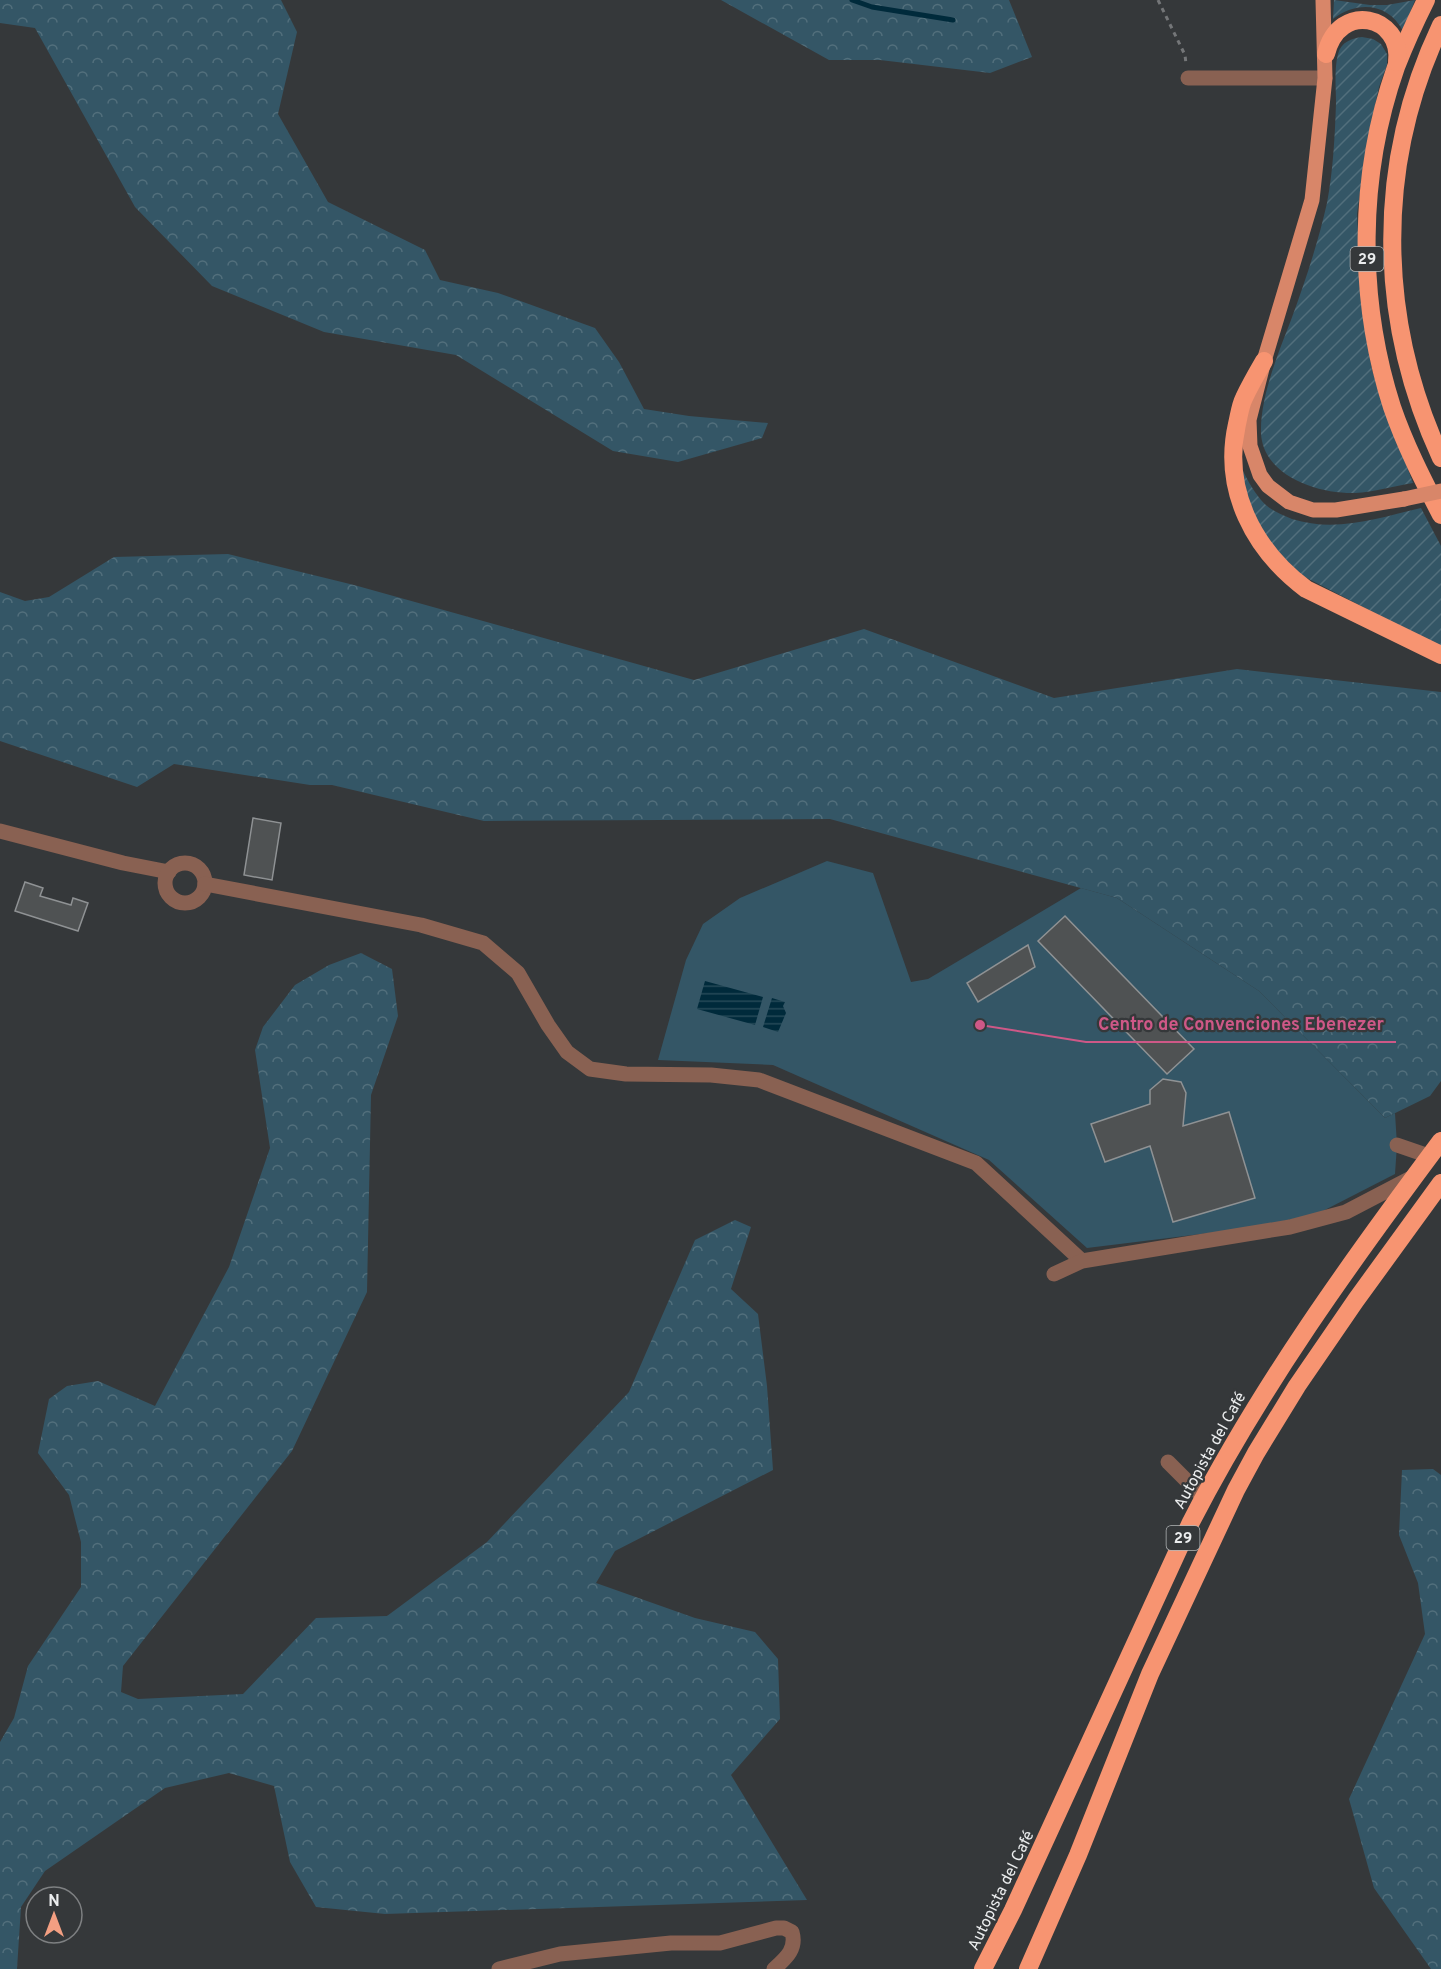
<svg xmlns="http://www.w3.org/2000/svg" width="1441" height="1969" font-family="Overpass,sans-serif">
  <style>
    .forest { fill: url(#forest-crowns) }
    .park { fill: #345666 }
    .garden { fill: url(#garden-furrows) }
    .water { fill: url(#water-rules) }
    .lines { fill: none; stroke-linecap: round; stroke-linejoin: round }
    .stream { stroke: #002a3b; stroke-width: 5 }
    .building { fill: #4f5253; stroke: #8f9294; stroke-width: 1.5 }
    .path { stroke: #747678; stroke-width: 3; stroke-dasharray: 4.5 4.5; stroke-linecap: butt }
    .minor { stroke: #896152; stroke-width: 15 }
    .major { stroke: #d88669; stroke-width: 15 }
    .highway { stroke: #f79471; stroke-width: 18 }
    .major-bridge { stroke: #d88669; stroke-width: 15 }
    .labels { text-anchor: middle; stroke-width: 4.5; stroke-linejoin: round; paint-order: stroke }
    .shield { fill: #35383a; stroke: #b4b7b8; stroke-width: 1.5 }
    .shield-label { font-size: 15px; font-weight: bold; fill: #ebedee }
    .street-label { font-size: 16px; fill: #ebedee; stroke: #35383a }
    .leader { fill: none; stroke: #ce5887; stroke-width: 2 }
    .callout-dot { fill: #ce5887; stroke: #35383a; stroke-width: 2 }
    .callout-label { font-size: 18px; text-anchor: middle; font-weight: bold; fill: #ce5887; stroke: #35383a; stroke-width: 4.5; stroke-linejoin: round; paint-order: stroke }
  </style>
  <defs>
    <pattern id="forest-crowns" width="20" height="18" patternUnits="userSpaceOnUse" patternTransform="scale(1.5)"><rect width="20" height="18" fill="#345666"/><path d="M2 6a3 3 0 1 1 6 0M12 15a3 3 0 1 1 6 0" fill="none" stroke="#526f7c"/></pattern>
    <pattern id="garden-furrows" width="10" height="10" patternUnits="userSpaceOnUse" patternTransform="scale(1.5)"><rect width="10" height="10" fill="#345666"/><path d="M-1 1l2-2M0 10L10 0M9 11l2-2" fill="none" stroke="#526f7c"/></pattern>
    <pattern id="water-rules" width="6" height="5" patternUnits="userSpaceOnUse" patternTransform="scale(1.5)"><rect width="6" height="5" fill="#002a3b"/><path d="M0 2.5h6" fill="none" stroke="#254958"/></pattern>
  </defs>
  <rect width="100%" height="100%" fill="#35383a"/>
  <g class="forest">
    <polygon points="0,0 281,0 297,32 278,114 328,202 425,250 440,280 498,293 595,328 619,362 644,409 689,416 768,423 762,438 678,462 613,451 456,355 324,332 212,286 135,207 35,28 0,23"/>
    <polygon points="721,0 1009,0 1032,57 990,73 880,60 829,60"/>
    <polygon points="228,554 354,585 694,680 864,629 1054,698 1237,669 1441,692 1441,1081 1430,1096 1385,1118 1259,991 1117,898 830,819 484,821 332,785 310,785 174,764 137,787 0,741 0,592 25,601 49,597 114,557"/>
    <polygon points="361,953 392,969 398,1016 371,1095 367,1292 292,1451 123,1666 121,1692 138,1699 243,1694 316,1618 387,1616 487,1542 629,1392 695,1240 735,1220 751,1227 731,1289 758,1314 767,1386 773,1470 615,1551 596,1583 695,1618 755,1632 778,1659 780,1719 731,1775 807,1900 385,1914 316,1907 290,1862 274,1786 229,1773 165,1788 45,1871 21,1907 17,1969 0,1969 0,1742 14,1718 28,1666 81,1587 81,1542 69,1495 38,1453 49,1399 67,1386 98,1381 155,1406 229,1267 270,1148 255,1050 263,1027 295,985 329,965"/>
    <polygon points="1433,1469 1441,1475 1441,1969 1431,1969 1374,1888 1349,1799 1425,1634 1418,1583 1399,1535 1402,1470"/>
  </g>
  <polygon class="park" points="827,861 873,873 911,982 928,979 1081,888 1117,898 1259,991 1385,1118 1395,1113 1397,1145 1395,1174 1317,1214 1250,1228 1087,1248 989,1160 773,1065 658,1060 686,960 703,924 740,898"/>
  <g class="garden">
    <path d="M1334,0L1370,5H1387L1415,0L1403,31C1389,3 1357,0 1333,19Z"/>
    <path d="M1362,37L1373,39L1381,44L1387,54V65L1379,87L1366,148L1357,214L1362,308L1372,370L1413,483C1394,486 1374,492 1355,493C1320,494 1263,477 1261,433C1260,397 1278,354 1291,320C1305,282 1318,243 1327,203C1333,172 1335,135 1336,103C1336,88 1334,69 1338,54C1341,42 1352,38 1362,37Z"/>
    <path d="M1240,464C1245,476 1252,489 1261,500C1269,510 1280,514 1292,519C1336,533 1378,518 1421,508L1441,546V647L1299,574L1264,536L1248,501Z"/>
  </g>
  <g class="water">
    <polygon points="705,981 763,997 755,1025 697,1009"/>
    <polygon points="772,998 785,1002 783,1006 786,1013 778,1032 763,1027"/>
  </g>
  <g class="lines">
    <polyline class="stream" points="852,0 872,7 953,20"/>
  </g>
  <g class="building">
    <polygon points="253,818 281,823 272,880 244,875"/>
    <polygon points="25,882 43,888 40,896 71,905 73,898 88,903 78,931 15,911"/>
    <polygon points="1065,916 1194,1049 1167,1074 1038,941"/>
    <polygon points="1028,945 1035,967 978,1002 967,983"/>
    <polygon points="1163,1079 1181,1082 1186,1093 1183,1126 1229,1112 1255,1198 1173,1222 1150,1146 1105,1162 1091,1124 1150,1104 1150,1090"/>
  </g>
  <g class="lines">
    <polyline class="path" points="1158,0 1185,55 1186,64"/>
    <g class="minor">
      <polyline points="1188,78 1325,78"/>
      <polyline points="0,831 123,863 169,872"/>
      <circle cx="185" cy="883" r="20"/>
      <polyline points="205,884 421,925 483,943 518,973 548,1025 567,1052 590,1069 626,1074 711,1075 759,1080 976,1163 1082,1261"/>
      <polyline points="1397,1145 1429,1156"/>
      <polyline points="1054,1274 1082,1261 1290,1227 1346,1212 1415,1176"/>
      <polyline points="1168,1462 1203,1497"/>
      <path d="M499,1969L560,1954L671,1943H720L776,1928H784L792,1932C797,1949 786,1958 774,1969"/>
    </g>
    <polyline class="major" points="1323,0 1325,78 1312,200 1264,361 1249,420 1250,446 1260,475 1268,486 1289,502 1313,510 1336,510 1404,499"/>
    <g class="highway">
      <path d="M1426,0C1415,22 1405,44 1396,67C1358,175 1357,298 1392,407C1405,445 1423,480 1441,515"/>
      <path d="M1441,25C1375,164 1377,319 1441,458"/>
      <path d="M1326,54C1339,0 1403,16 1397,62"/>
      <path d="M1264,361C1257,373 1250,385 1244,398C1240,406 1239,416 1237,424C1222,490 1254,550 1306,589L1441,655"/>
      <path d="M983,1969L1013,1910L1191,1522C1261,1386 1350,1263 1441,1141"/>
      <polyline points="1028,1969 1078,1855 1150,1674 1236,1490 1256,1453 1297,1386 1356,1300 1441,1183"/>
    </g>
    <polyline class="major-bridge" points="1404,499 1441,491"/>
  </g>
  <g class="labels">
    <g class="shield">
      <rect x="1350.5" y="247" width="33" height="24" rx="4.5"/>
      <rect x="1166.5" y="1526" width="33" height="24" rx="4.5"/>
    </g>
    <g class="shield-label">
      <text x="1367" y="264">29</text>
      <text x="1183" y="1543">29</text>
    </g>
    <g class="street-label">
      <text transform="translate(1209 1450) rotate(-61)" y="6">Autopista del Café</text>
      <text transform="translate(1000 1890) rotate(-64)" y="6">Autopista del Café</text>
    </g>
  </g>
  <path class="leader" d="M980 1025L1086 1042H1396"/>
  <circle class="callout-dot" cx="980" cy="1025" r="6"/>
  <g class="callout-label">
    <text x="1241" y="1030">Centro de Convenciones Ebenezer</text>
  </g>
  <g transform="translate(54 1915)"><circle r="28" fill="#35383a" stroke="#7e8082" stroke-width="1.5"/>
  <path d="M0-4.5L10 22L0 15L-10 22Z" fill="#f39f82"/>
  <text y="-9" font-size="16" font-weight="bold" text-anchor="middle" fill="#ebedee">N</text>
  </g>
</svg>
